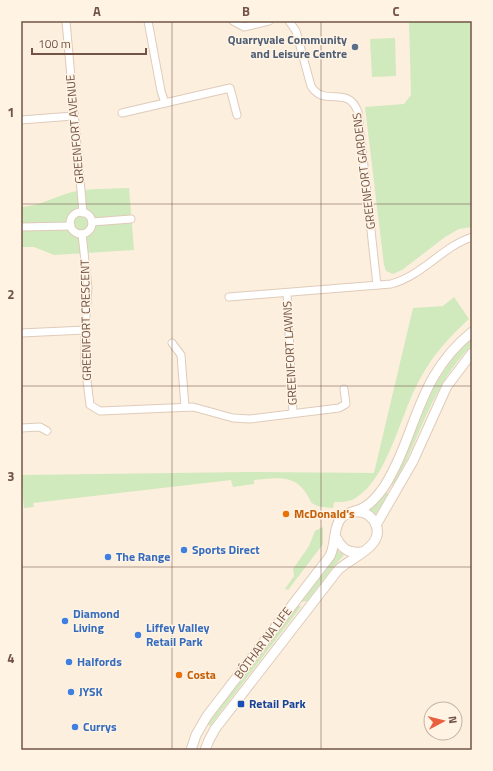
<svg xmlns="http://www.w3.org/2000/svg" width="493" height="771" font-family="'Titillium Web',sans-serif">
  <style>
    .green { fill: #d0e9bd }
    .lines { fill: none; stroke-linecap: round; stroke-linejoin: round }
    .minor-casing { stroke: #e0cbba; stroke-width: 9 }
    .tertiary-casing { stroke: #e0cbba; stroke-width: 11 }
    .minor { stroke: #fff; stroke-width: 7 }
    .tertiary { stroke: #fff; stroke-width: 9 }
    .grid { fill: none; stroke: #725446; stroke-width: 1; stroke-opacity: 0.55 }
    .service-dot { fill: #5c6f8a; stroke: #fff3e4; stroke-width: 1.5 }
    .food-dot { fill: #e8710a; stroke: #fff3e4; stroke-width: 1.5 }
    .shop-dot { fill: #3f7fe0; stroke: #fff3e4; stroke-width: 1.5 }
    .transit-dot { fill: #1a4fb4; stroke: #fff3e4; stroke-width: 1.5 }
    .labels { text-anchor: middle; stroke-width: 3; stroke-linejoin: round; paint-order: stroke }
    .service-label { font-size: 12px; font-weight: bold; fill: #4e5e75; stroke: #fff3e4; text-anchor: end }
    .street-label { font-size: 12px; fill: #725446; stroke: #fff3e4 }
    .food-label { font-size: 12px; font-weight: bold; fill: #c56008; stroke: #fff3e4; text-anchor: start }
    .shop-label { font-size: 12px; font-weight: bold; fill: #366cbe; stroke: #fff3e4; text-anchor: start }
    .transit-label { font-size: 12px; font-weight: bold; fill: #164399; stroke: #fff3e4; text-anchor: start }
    .neatline { fill: none; stroke: #725446; stroke-width: 1.5 }
    .grid-label { font-size: 13px; text-anchor: middle; font-weight: bold; fill: #725446 }
  </style>
  <rect width="100%" height="100%" fill="#fcefde"/>
  <g class="green">
    <polygon points="409,21 472,21 472,227 459,229 445,237 402,270 393,274 386,271 384,265 365,107 404,104 411,95"/>
    <polygon points="395,38 396,76 372,77 370,39"/>
    <path d="M129,188L134,250L54,255L34,247H21V207C39,206 54,197 72,192C90,188 110,189 129,188Z"/>
    <path d="M454,297L469,319C450,336 433,355 421,377C402,409 388,478 357,497C350,502 342,502 334,502L333,508C302,506 316,500 299,485C287,475 268,479 254,480V484L233,487L231,480L33,503L34,507L24,508L21,475L250,472L374,473L413,308L443,306Z"/>
    <path d="M472,337V345C432,384 420,438 394,486L391,483C413,432 430,377 472,337Z"/>
    <polygon points="385,491 389,494 375,515 369,509"/>
    <polygon points="323,527 323,544 288,590 285,589 294,576 293,569 309,546 315,531"/>
    <polygon points="337,550 344,555 334,566 307,601 300,602 334,557"/>
    <polygon points="303,604 210,726 207,724 298,605 301,607"/>
  </g>
  <g class="lines">
    <defs>
      <g id="minor">
        <polyline points="66,21 83,213"/>
        <polyline points="148,21 161,91 165,103 230,88 237,115"/>
        <polyline points="233,21 244,27 269,21"/>
        <path d="M289,21L296,31L311,86C324,108 348,84 358,112L377,285"/>
        <polyline points="122,113 165,103"/>
        <polyline points="21,120 73,116"/>
        <circle cx="81" cy="223" r="11"/>
        <polyline points="92,222 131,219"/>
        <polyline points="21,227 71,226"/>
        <polyline points="82,234 88,288 85,330 85,364 90,405 100,411 193,407 233,418 250,419 339,408 346,404 344,389"/>
        <polyline points="287,293 293,413"/>
        <path d="M229,297L391,284C422,276 442,247 472,237"/>
        <polyline points="21,333 85,330"/>
        <polyline points="172,343 181,355 185,407"/>
        <polyline points="21,428 40,427 47,431"/>
      </g>
      <g id="tertiary">
        <polyline points="376,525 413,461 447,386 472,353"/>
        <path d="M336,537C341,548 349,554 361,552"/>
        <path d="M191,750L196,735L207,716L330,556C336,544 333,528 341,518C347,512 355,512 363,508C371,504 379,494 384,487C418,432 416,377 472,332"/>
        <path d="M205,750L209,740L215,729L338,570C351,557 389,545 374,521C369,514 362,511 355,512"/>
      </g>
    </defs>
    <use href="#minor" class="minor-casing"/>
    <use href="#tertiary" class="tertiary-casing"/>
    <use href="#minor" class="minor"/>
    <use href="#tertiary" class="tertiary"/>
  </g>
  <path class="grid" d="M172,21V750M321,21V750M21,204H472M21,386H472M21,567H472"/>
  <circle class="service-dot" cx="355" cy="47" r="4"/>
  <g class="food-dot">
    <circle cx="286" cy="514" r="4"/>
    <circle cx="179" cy="675" r="4"/>
  </g>
  <g class="shop-dot">
    <circle cx="184" cy="550" r="4"/>
    <circle cx="108" cy="557" r="4"/>
    <circle cx="65" cy="621" r="4"/>
    <circle cx="138" cy="635" r="4"/>
    <circle cx="69" cy="662" r="4"/>
    <circle cx="71" cy="692" r="4"/>
    <circle cx="75" cy="727" r="4"/>
  </g>
  <rect class="transit-dot" x="237" y="700" width="8" height="8" rx="2"/>
  <g class="labels">
    <g class="service-label">
      <text x="347" y="44">Quarryvale Community<tspan x="347" dy="14">and Leisure Centre</tspan></text>
    </g>
    <g class="street-label">
      <text transform="translate(75 129) rotate(-95)" y="4">GREENFORT AVENUE</text>
      <text transform="translate(364 171) rotate(-97)" y="4">GREENFORT GARDENS</text>
      <text transform="translate(86 320) rotate(-91)" y="4">GREENFORT CRESCENT</text>
      <text transform="translate(290 353) rotate(-93)" y="4">GREENFORT LAWNS</text>
      <text transform="translate(263 643) rotate(-53)" y="4">BÓTHAR NA LIFE</text>
    </g>
    <g class="food-label">
      <text x="294" y="518">McDonald's</text>
      <text x="187" y="679">Costa</text>
    </g>
    <g class="shop-label">
      <text x="192" y="554">Sports Direct</text>
      <text x="116" y="561">The Range</text>
      <text x="73" y="618">Diamond<tspan x="73" dy="14">Living</tspan></text>
      <text x="146" y="632">Liffey Valley<tspan x="146" dy="14">Retail Park</tspan></text>
      <text x="77" y="666">Halfords</text>
      <text x="79" y="696">JYSK</text>
      <text x="83" y="731">Currys</text>
    </g>
    <g class="transit-label">
      <text x="249" y="708">Retail Park</text>
    </g>
  </g>
  <rect width="493" height="771" fill="none" stroke="#fff3e4" stroke-width="44"/>
  <g transform="translate(443 721) rotate(83)"><circle r="19" fill="#fff3e4" stroke="#c7b3a5"/>
  <path d="M0-3L7 15L0 10L-7 15Z" fill="#ea603f"/>
  <text y="-6" font-size="11" font-weight="bold" text-anchor="middle" fill="#725446">N</text>
  </g>
  <path d="M32 48v6h114v-6" fill="none" stroke="#725446" stroke-width="2"/>
  <text x="38" y="48" font-size="12" fill="#725446" stroke="#fff3e4" stroke-width="3" paint-order="stroke">100 m</text>
  <rect x="22" y="22" width="449" height="727" class="neatline"/>
  <g class="grid-label">
    <text x="97" y="16">A</text>
    <text x="246" y="16">B</text>
    <text x="396" y="16">C</text>
    <text x="11" y="117">1</text>
    <text x="11" y="299">2</text>
    <text x="11" y="481">3</text>
    <text x="11" y="663">4</text>
  </g>
</svg>
